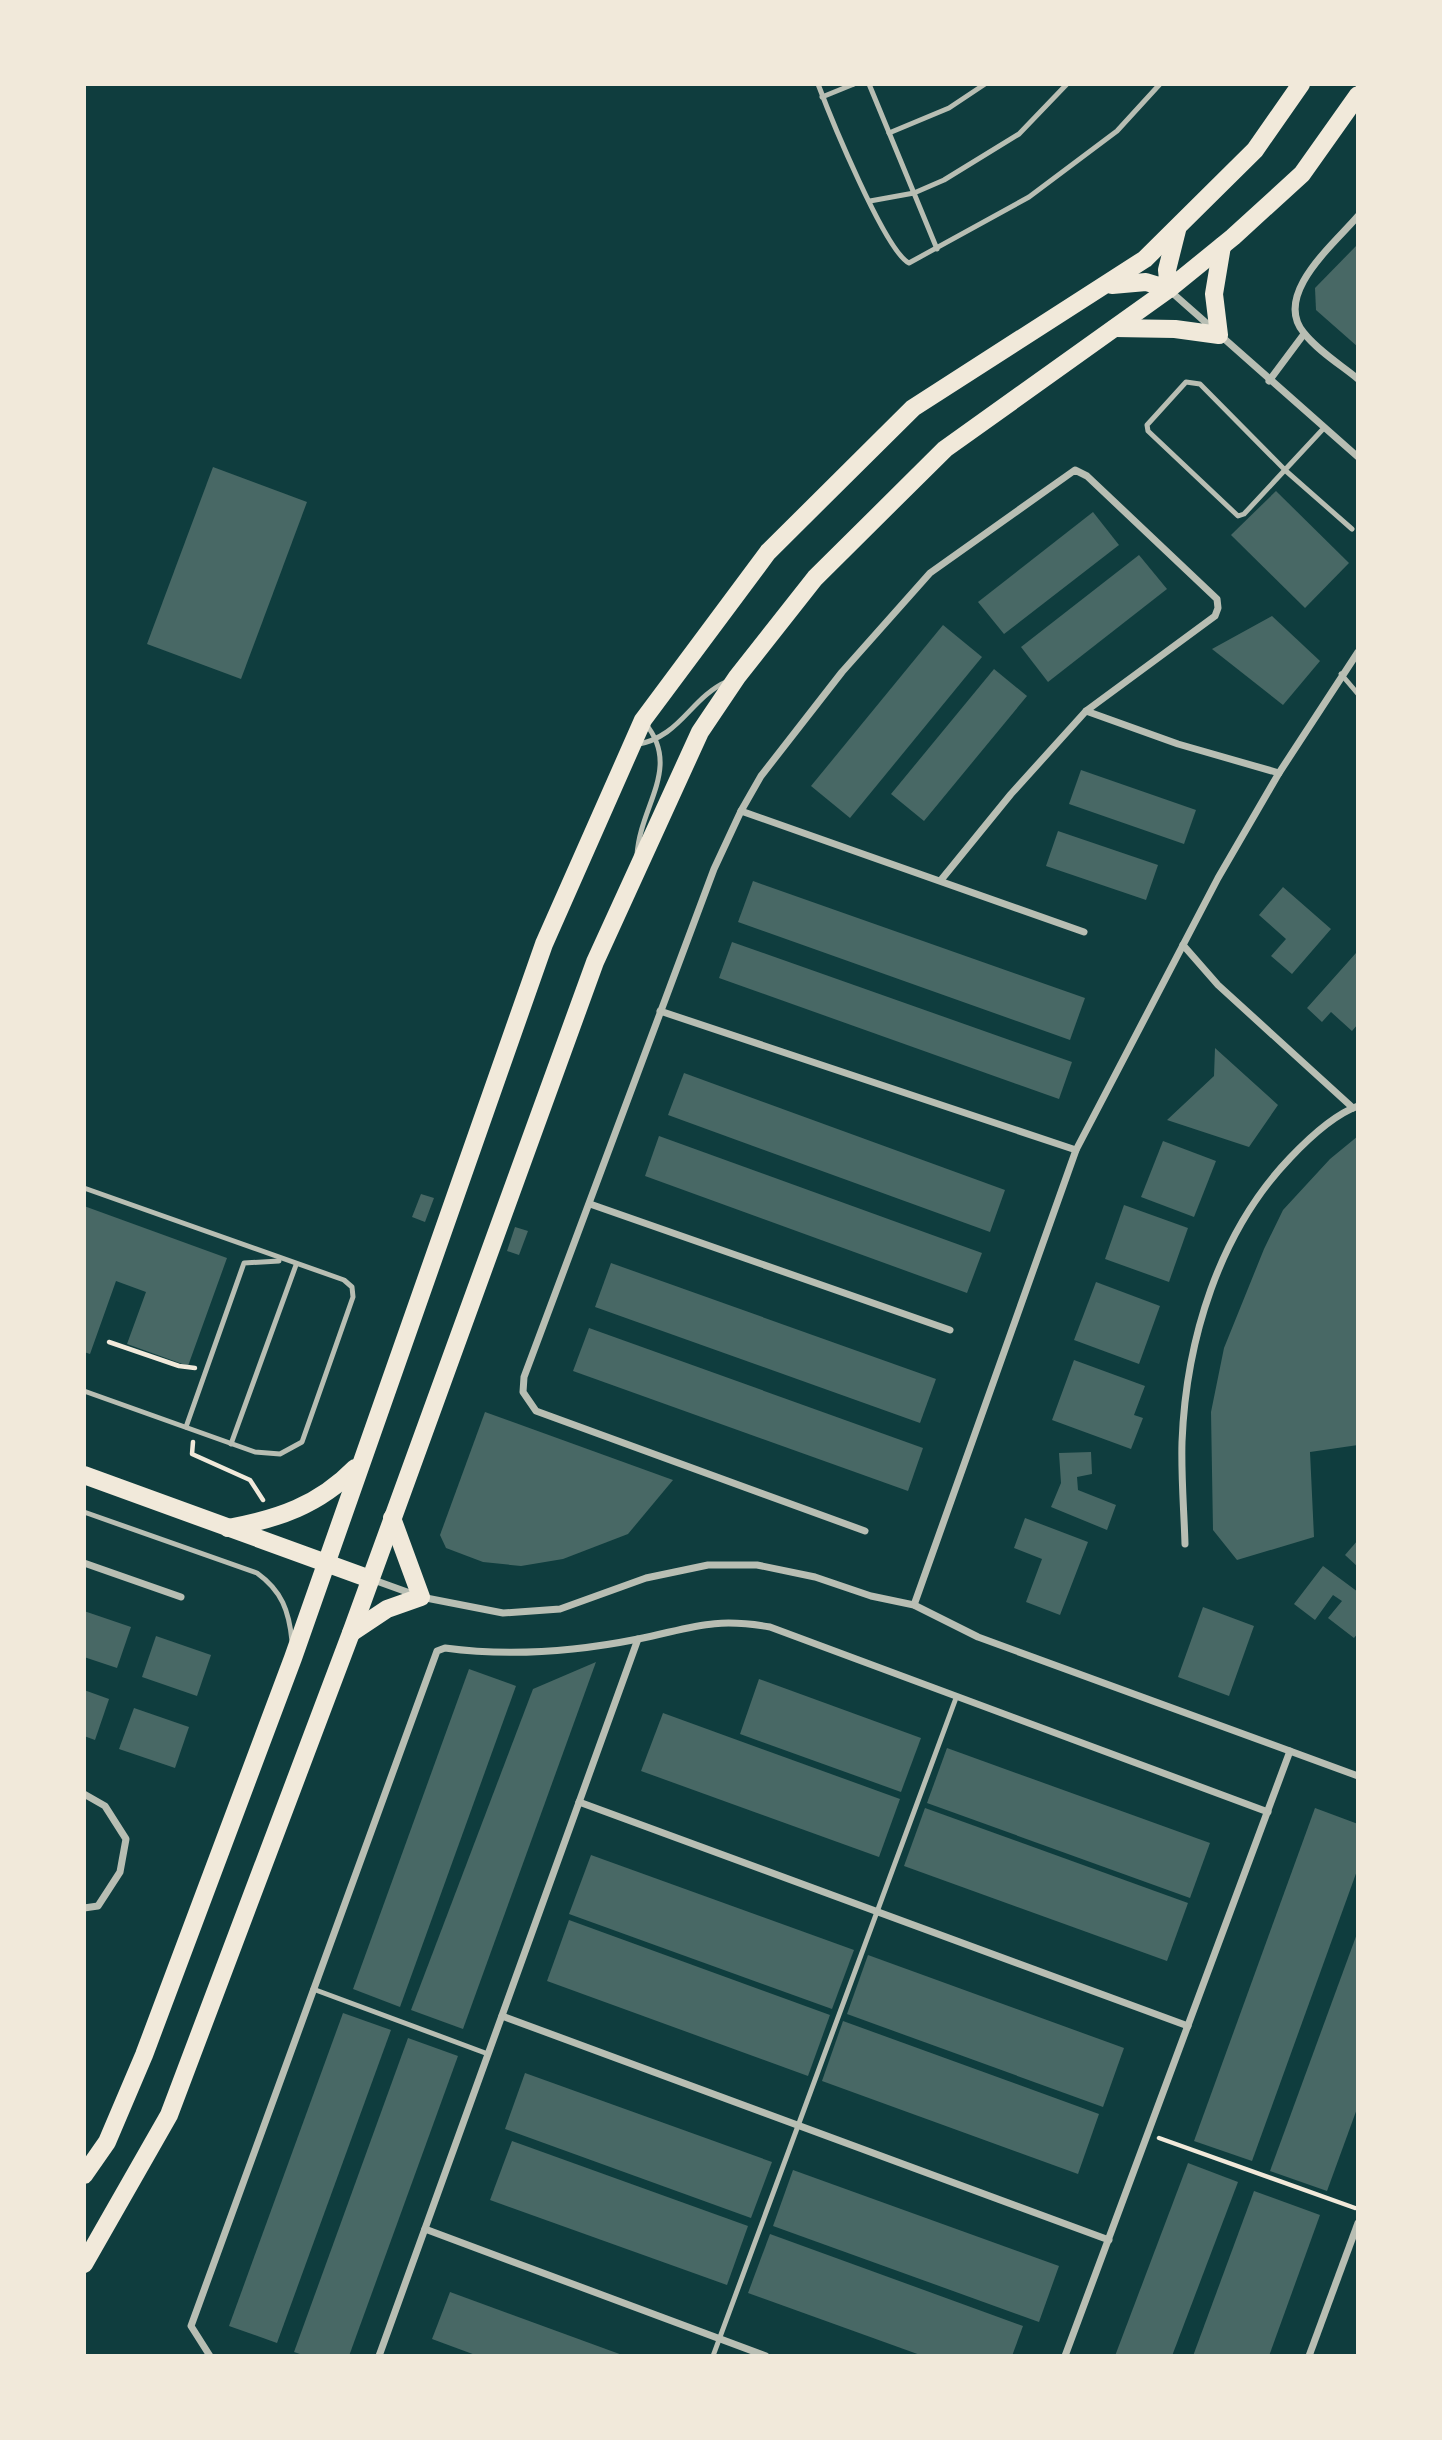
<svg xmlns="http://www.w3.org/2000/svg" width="1442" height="2440" font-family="'Roboto Condensed',sans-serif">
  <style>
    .building { fill: #486865 }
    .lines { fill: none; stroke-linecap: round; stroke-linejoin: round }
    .path { stroke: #f1e9da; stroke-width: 4.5 }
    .service { stroke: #b8beb3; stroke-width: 5 }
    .minor { stroke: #b8beb3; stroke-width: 7 }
    .primary { stroke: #f1e9da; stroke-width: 18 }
  </style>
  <rect width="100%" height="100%" fill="#0f3d3e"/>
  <g class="building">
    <polygon points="1358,244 1358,347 1316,310 1315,288"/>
    <polygon points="213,467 307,502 241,679 147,644"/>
    <polygon points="1276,491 1349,563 1305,608 1231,535"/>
    <polygon points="1093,512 1119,545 1004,634 978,602"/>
    <polygon points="1139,555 1167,589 1048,682 1021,647"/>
    <polygon points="1272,616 1320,661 1283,705 1212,649"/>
    <polygon points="943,625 982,657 850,818 811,786"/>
    <polygon points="994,669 1027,696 924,821 891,794"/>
    <polygon points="1081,770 1196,810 1184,844 1069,804"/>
    <polygon points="1058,831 1158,865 1146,900 1046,866"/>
    <polygon points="753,881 1085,998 1070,1040 738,922"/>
    <polygon points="1283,887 1331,929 1292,974 1271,956 1286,939 1259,915"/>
    <polygon points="732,942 1072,1062 1059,1099 719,978"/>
    <polygon points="1356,953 1358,1024 1352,1031 1331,1012 1322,1022 1307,1008"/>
    <polygon points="1215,1048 1278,1105 1249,1147 1167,1120 1214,1076"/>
    <polygon points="684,1073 1005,1190 990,1232 668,1115"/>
    <polygon points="659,1136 982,1253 967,1293 645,1176"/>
    <polygon points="1358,1136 1358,1445 1310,1452 1314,1537 1237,1560 1213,1530 1211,1412 1224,1348 1264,1249 1283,1210 1330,1159"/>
    <polygon points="1163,1141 1216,1161 1194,1217 1141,1197"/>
    <polygon points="421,1194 434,1198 425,1222 412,1217"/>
    <polygon points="1124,1205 1188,1228 1169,1282 1105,1259"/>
    <polygon points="84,1206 227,1258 188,1366 127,1344 146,1292 116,1281 90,1354 84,1352"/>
    <polygon points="515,1227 528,1231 519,1255 507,1251"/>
    <polygon points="611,1263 936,1379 920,1423 595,1307"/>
    <polygon points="1096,1282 1160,1306 1139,1364 1074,1340"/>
    <polygon points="589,1328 923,1448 908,1491 573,1371"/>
    <polygon points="1074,1360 1145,1386 1134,1415 1143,1418 1131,1449 1052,1420"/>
    <polygon points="485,1412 673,1480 628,1534 563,1559 521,1566 483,1562 446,1548 440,1535"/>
    <polygon points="1091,1452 1092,1474 1077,1477 1078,1490 1116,1505 1107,1530 1051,1507 1061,1483 1059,1453"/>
    <polygon points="1025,1518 1088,1542 1060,1615 1026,1602 1042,1559 1014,1548"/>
    <polygon points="1358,1540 1358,1567 1345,1555"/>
    <polygon points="1323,1566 1358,1592 1358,1633 1354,1638 1328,1618 1342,1601 1333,1595 1315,1620 1294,1604"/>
    <polygon points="1203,1607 1254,1626 1229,1696 1178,1677"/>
    <polygon points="84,1611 131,1627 117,1668 84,1657"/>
    <polygon points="156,1636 211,1655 197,1696 142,1677"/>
    <polygon points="596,1662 463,2029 411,2010 533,1689"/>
    <polygon points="469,1669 516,1686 400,2007 353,1989"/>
    <polygon points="759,1679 921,1738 901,1792 740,1734"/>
    <polygon points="84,1690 109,1699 95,1740 84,1736"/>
    <polygon points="134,1708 189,1727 175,1768 119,1749"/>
    <polygon points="663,1713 900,1799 879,1857 641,1771"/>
    <polygon points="947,1748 1210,1843 1190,1898 927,1803"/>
    <polygon points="925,1808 1188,1903 1167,1961 904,1866"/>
    <polygon points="1315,1808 1358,1824 1358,1868 1252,2161 1194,2141"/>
    <polygon points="591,1855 854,1950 832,2009 569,1914"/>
    <polygon points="569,1920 830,2015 808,2076 547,1981"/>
    <polygon points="1358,1931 1358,2106 1327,2191 1270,2171"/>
    <polygon points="868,1955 1124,2048 1103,2107 847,2014"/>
    <polygon points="343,2013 391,2030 277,2343 229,2326"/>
    <polygon points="843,2021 1099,2114 1078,2174 822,2081"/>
    <polygon points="408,2038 458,2056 349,2356 306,2356 294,2352"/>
    <polygon points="525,2073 772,2162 751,2218 505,2129"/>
    <polygon points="512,2141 748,2226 727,2285 490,2200"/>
    <polygon points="1188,2163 1238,2182 1172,2356 1115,2356"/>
    <polygon points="793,2170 1059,2266 1039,2322 773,2226"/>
    <polygon points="1254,2191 1320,2215 1269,2356 1193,2356"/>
    <polygon points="770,2234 1023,2326 1012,2356 923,2356 748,2293"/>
    <polygon points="450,2292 625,2356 478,2356 432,2339"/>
  </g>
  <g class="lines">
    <g class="path">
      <polyline points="109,1342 179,1366 195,1368"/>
      <polyline points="193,1442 192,1454 250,1480 263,1500"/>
      <polyline points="1159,2138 1355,2208"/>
    </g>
    <g class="service">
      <path d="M818,84C830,116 885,251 909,263L1029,197L1117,131L1160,84"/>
      <polyline points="869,84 937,249"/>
      <polyline points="822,97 854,84"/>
      <polyline points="889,133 949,108 985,84"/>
      <polyline points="870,201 914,193 944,180 1019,134 1067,84"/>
      <polyline points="1323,429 1244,514 1238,516 1148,431 1147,425 1186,382 1200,384 1286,471 1352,529"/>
      <polyline points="1341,674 1358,694"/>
      <path d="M635,745C682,737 689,698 728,681"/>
      <path d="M637,855C640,805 682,768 645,723"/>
      <polyline points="84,1188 344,1280 352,1287 353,1297 302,1442 280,1454 255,1452 84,1391"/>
      <polyline points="186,1427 244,1263 279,1261"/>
      <polyline points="231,1444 296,1265"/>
      <path d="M84,1512L257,1573C282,1591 289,1611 292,1641"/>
      <polyline points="313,1989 488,2054"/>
      <polyline points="713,2356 956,1698"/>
    </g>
    <g class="minor">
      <path d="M1358,216C1334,244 1272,295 1304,333C1318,351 1341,365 1358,379"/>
      <polyline points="1169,290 1358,457"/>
      <polyline points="1269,381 1304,334"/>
      <polyline points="1086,711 1178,744 1279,773"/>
      <polyline points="741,811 1084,932"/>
      <polyline points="1183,945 1218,985 1353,1108"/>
      <polyline points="660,1011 1076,1150"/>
      <polyline points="590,1204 950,1330"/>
      <polyline points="865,1531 536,1411 523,1392 524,1377 714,869 741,811 761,776 842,672 930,573 1075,470 1087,476 1217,599 1218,608 1215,616 1086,711 1011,794 941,880"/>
      <path d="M1185,1544C1184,1510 1181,1476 1182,1442C1186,1340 1219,1232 1290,1158C1308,1139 1333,1115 1358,1106"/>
      <polyline points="84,1563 181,1597"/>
      <polyline points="371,1579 421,1597 503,1613 560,1609 646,1578 708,1565 757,1565 815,1577 871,1596 914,1605 978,1637 1358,1776"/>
      <polyline points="914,1605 1076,1150 1218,878 1279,773 1358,652"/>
      <polyline points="84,1794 105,1806 126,1839 120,1872 98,1906 84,1908"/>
      <polyline points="579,1802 1188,2026"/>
      <polyline points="502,2016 1109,2240"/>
      <polyline points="425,2229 766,2356"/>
      <path d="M210,2356L191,2326L437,1651L445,1648C511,1657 573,1652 638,1639C692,1628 712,1617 770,1627L1268,1812"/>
      <polyline points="379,2356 638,1639"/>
      <polyline points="1065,2356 1290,1751"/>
      <polyline points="1309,2356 1358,2223"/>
    </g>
    <g class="primary">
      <polyline points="1112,285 1146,282 1169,289 1167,270 1177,230"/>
      <polyline points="1115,328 1175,329 1219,335 1214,294 1222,246"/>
      <polyline points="84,1475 370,1579"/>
      <path d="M228,1528C278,1519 319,1505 355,1468"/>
      <polyline points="351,1633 387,1609 421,1597 392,1518"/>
      <polyline points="84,2175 107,2142 144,2055 293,1658 544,944 643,720 768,552 913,408 1145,259 1255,150 1301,84"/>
      <polyline points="84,2264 169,2115 351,1633 595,962 700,732 737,677 815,578 945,449 1169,289 1233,237 1302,174 1358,95"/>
    </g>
  </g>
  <rect width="1442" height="2440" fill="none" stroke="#f1e9da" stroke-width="172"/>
</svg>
